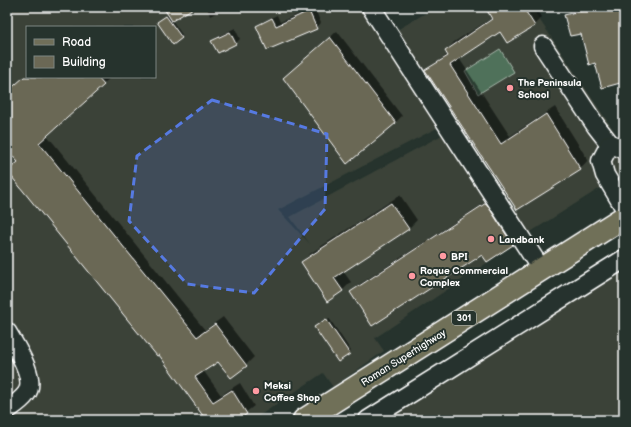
<svg xmlns="http://www.w3.org/2000/svg" width="631" height="427" font-family="'Balsamiq Sans',sans-serif">
  <style>
    .built { fill: #3b4339; fill-rule: evenodd }
    .green { fill: #50715a; stroke: #a8b8ac }
    .shadow { fill: #0007 }
    .building { fill: #6b6855; stroke: #fff }
    .lines { fill: none; stroke-linecap: round; stroke-linejoin: round }
    .minor-casing { stroke: #fff; stroke-width: 21 }
    .major-casing { stroke: #fff; stroke-width: 25 }
    .minor { stroke: #26332d; stroke-width: 18 }
    .major { stroke: #706f59; stroke-width: 22 }
    .marked { fill: #567ae2; fill-opacity: 0.2; stroke: #567ae2; stroke-width: 3; stroke-dasharray: 8 5; stroke-linejoin: round }
    .poi-dot { fill: #ff9aa2; stroke: #26332d; stroke-width: 1.5 }
    .labels { text-anchor: middle; stroke-width: 4; stroke-linejoin: round; paint-order: stroke }
    .shield { fill: #26332d; stroke: #bec2c0; stroke-width: 1 }
    .shield-label { font-size: 9px; font-weight: bold; fill: #fff }
    .poi-label { font-size: 10px; font-weight: bold; fill: #fff; stroke: #26332d; text-anchor: start }
    .street-label { font-size: 10px; fill: #fff; stroke: #26332d }
  </style>
  <rect width="100%" height="100%" fill="#26332d"/>
  <filter id="ink" filterUnits="userSpaceOnUse"><feTurbulence type="fractalNoise" baseFrequency=".025" numOctaves="2"/><feDisplacementMap in="SourceGraphic" scale="8" xChannelSelector="R" yChannelSelector="G"/><feConvolveMatrix kernelMatrix="1 2 1 2 8 2 1 2 1" color-interpolation-filters="sRGB"/></filter>
  <g filter="url(#ink)">
    <g class="built">
      <path d="M7,7H360L437,128L278,210L310,244L290,217L444,134L515,244L375,338L384,351L333,387L323,373L253,420H7ZM27,27H155V77H27Z"/>
      <polygon points="436,7 531,7 624,146 624,173 529,233 397,30"/>
      <polygon points="624,248 624,420 356,420"/>
    </g>
    <polygon class="green" points="500,49 514,72 478,94 465,71"/>
    <g class="shadow">
      <polygon points="165,7 191,7 172,20 183,36 181,38 161,21 169,14"/>
      <polygon points="208,7 221,7 222,10 210,16 207,8"/>
      <polygon points="314,7 321,23 316,28 257,26 262,22 277,15 280,22"/>
      <polygon points="486,7 536,7 542,17 534,25 501,31 459,58 510,136 555,107 588,160 580,169 517,209 426,70 448,54 446,51 454,42 492,18"/>
      <polygon points="586,7 624,7 624,81 596,62 581,32 566,16 571,11"/>
      <polygon points="235,28 240,39 236,43 218,52 213,41 217,37"/>
      <polygon points="337,31 402,116 395,123 284,78"/>
      <polygon points="27,75 27,77 111,77 47,135 205,330 223,317 254,357 246,365 218,360 203,370 221,395 240,383 254,406 236,420 225,420 221,414 212,420 207,420 159,353 8,171 18,161 7,148 7,93"/>
      <polygon points="400,195 417,220 408,229 343,271 351,282 343,290 302,262 311,253"/>
      <polygon points="495,196 521,236 512,244 351,292 360,284"/>
      <polygon points="329,318 351,351 349,353 317,326"/>
    </g>
    <g class="building">
      <polygon points="163,7 195,7 172,21"/>
      <polygon points="485,7 523,7 535,26 507,43 500,32 450,65 501,144 546,114 581,170 517,210 425,70 448,56 445,51 492,19"/>
      <polygon points="585,7 620,7 624,24 624,82 602,88 595,63 589,65 581,34 570,36 564,15 585,10"/>
      <polygon points="309,11 317,29 267,50 256,26 272,18 276,26"/>
      <polygon points="166,16 182,38 173,45 157,22"/>
      <polygon points="230,32 236,44 218,53 211,41"/>
      <polygon points="330,37 396,123 347,164 283,78"/>
      <polygon points="24,77 97,77 104,85 39,143 197,337 215,324 247,366 231,378 218,362 195,377 213,402 232,390 247,414 238,420 224,420 221,415 214,420 206,420 159,355 157,356 7,171 18,162 7,150 7,92"/>
      <polygon points="391,203 409,229 334,278 343,291 327,302 301,262"/>
      <polygon points="486,203 513,245 487,262 482,255 372,326 350,292"/>
      <polygon points="326,319 350,354 338,362 314,327"/>
    </g>
    <g class="lines">
      <defs>
        <g id="minor">
          <polyline points="371,7 541,269"/>
          <polyline points="543,46 596,126 610,144 624,149"/>
          <polyline points="610,144 601,161 605,175 624,207"/>
          <path d="M7,332C15,346 38,379 26,394C21,401 14,405 7,410"/>
          <polyline points="368,420 624,259"/>
        </g>
        <polyline id="major" points="304,420 624,217"/>
      </defs>
      <use href="#minor" class="minor-casing"/>
      <use href="#major" class="major-casing"/>
      <use href="#minor" class="minor"/>
      <use href="#major" class="major"/>
    </g>
  </g>
  <path class="marked" d="M212,100L327,134L325,209L254,293L187,284L129,221L137,156Z"/>
  <g class="poi-dot">
    <circle cx="510" cy="88" r="4"/>
    <circle cx="491" cy="239" r="4"/>
    <circle cx="443" cy="256" r="4"/>
    <circle cx="412" cy="276" r="4"/>
    <circle cx="256" cy="391" r="4"/>
  </g>
  <g class="labels">
    <rect class="shield" x="452" y="311" width="24" height="14" rx="3"/>
    <g class="shield-label">
      <text x="464" y="321">301</text>
    </g>
    <g class="poi-label">
      <text x="518" y="86">The Peninsula<tspan x="518" dy="12">School</tspan></text>
      <text x="499" y="243">Landbank</text>
      <text x="451" y="260">BPI</text>
      <text x="420" y="274">Roque Commercial<tspan x="420" dy="12">Complex</tspan></text>
      <text x="264" y="389">Meksi<tspan x="264" dy="12">Coffee Shop</tspan></text>
    </g>
    <g class="street-label">
      <text transform="translate(403 357) rotate(-32)" y="4">Roman Superhighway</text>
    </g>
  </g>
  <rect width="631" height="427" fill="none" stroke="#26332d" stroke-width="24"/>
  <rect x="12" y="12" width="607" height="403" fill="none" stroke="#fff" stroke-width="1.5" filter="url(#ink)"/>
  <rect x="26" y="26" width="130" height="52" fill="#26332d" stroke="#7d8581"/>
  <rect x="34" y="39" width="20" height="6" fill="#706f59" stroke="#7d8581"/>
  <text x="62" y="46" font-size="12" fill="#ffffff">Road</text>
  <rect x="34" y="56" width="20" height="12" fill="#6b6855" stroke="#7d8581"/>
  <text x="62" y="66" font-size="12" fill="#ffffff">Building</text>
</svg>
